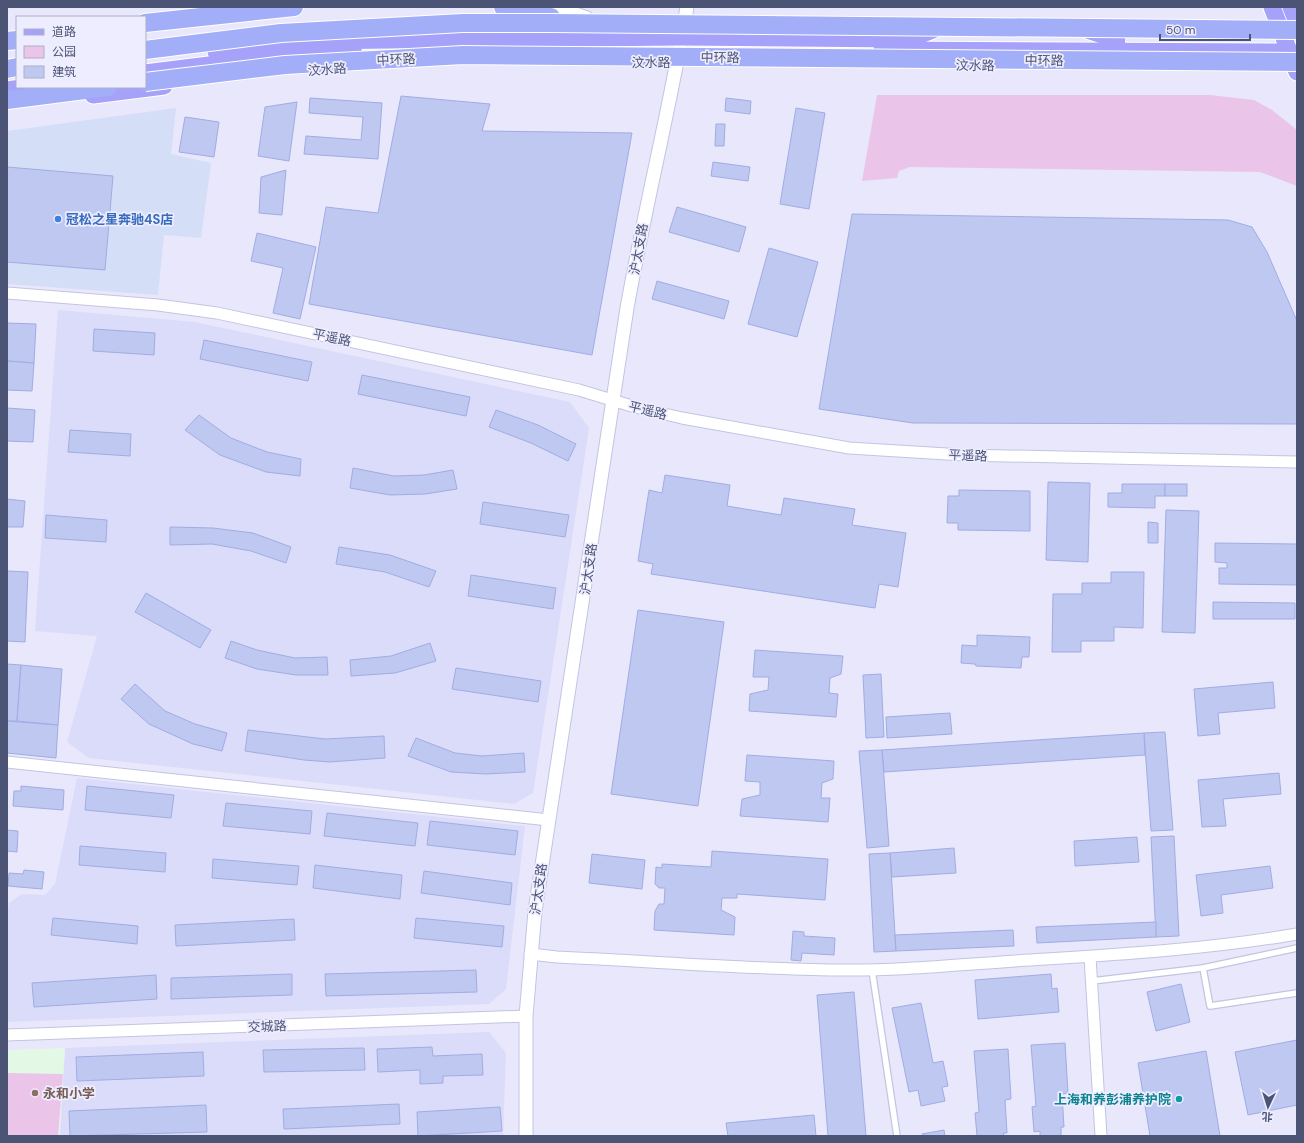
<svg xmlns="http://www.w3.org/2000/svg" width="1304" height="1143" font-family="'DM Sans','Noto Sans SC',sans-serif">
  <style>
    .residential { fill: #dbdcf9 }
    .commercial { fill: #d5def7 }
    .education { fill: #e3f8e5 }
    .green { fill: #eac5e9 }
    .building { fill: #bfc8f1; stroke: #a0ace3 }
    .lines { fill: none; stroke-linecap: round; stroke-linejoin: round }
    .service-casing { stroke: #c2c5e1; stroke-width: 8 }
    .minor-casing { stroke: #c2c5e1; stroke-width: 13 }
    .tertiary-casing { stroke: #c2c5e1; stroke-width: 15 }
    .primary-casing { stroke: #fff; stroke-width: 19 }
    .trunk-casing { stroke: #fff; stroke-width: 20 }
    .service { stroke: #fff; stroke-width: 5.5 }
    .minor { stroke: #fff; stroke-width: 11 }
    .tertiary { stroke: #fff; stroke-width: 13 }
    .primary { stroke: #a6a1f9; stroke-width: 17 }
    .trunk { stroke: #a2aef7; stroke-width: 18 }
    .trunk-bridge-casing { stroke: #fff; stroke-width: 20; stroke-linecap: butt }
    .trunk-bridge { stroke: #a2aef7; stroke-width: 18 }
    .shop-dot { fill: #3f7fe0; stroke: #eeedff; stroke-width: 1.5 }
    .education-dot { fill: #8d6e63; stroke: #eeedff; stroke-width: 1.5 }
    .culture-dot { fill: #0f9aa8; stroke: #eeedff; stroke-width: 1.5 }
    .labels { text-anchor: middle; stroke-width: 3.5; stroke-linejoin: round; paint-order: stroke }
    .street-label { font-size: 13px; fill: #4c5475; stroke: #eeedff }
    .shop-label { font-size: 13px; font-weight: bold; fill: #366cbe; stroke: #eeedff; text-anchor: start }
    .education-label { font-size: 13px; font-weight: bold; fill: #785e54; stroke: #eeedff; text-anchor: start }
    .culture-label { font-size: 13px; font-weight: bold; fill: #0d838f; stroke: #eeedff; text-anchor: end }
  </style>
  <rect width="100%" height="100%" fill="#e8e7fc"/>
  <g class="residential">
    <polygon points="58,310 195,322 570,402 589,428 533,793 514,804 89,758 67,742 97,636 35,631"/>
    <polygon points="77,778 525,826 506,989 489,1004 7,1022 7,916 9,903 22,894 45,895 55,884"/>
    <polygon points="489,1032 506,1053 503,1136 60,1136 65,1048"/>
  </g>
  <polygon class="commercial" points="176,108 171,154 211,163 201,238 164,235 158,295 7,284 7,131"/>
  <polygon class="education" points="65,1048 59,1136 7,1136 7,1050"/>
  <g class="green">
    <polygon points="877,95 1210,95 1254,100 1272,110 1297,130 1297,186 1260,172 910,167 899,171 897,178 862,181"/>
    <polygon points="7,1073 63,1074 58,1136 7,1136"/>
  </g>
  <g class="building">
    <polygon points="401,96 490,104 482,131 632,133 592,355 309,304 326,207 378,213"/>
    <polygon points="310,98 382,103 378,159 304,154 306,136 361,140 363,117 309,113"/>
    <polygon points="726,98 751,101 750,114 725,111"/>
    <polygon points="297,102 289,161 258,156 265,107"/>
    <polygon points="796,108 825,113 809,209 780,204"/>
    <polygon points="185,117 219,122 214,157 179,152"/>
    <polygon points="716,124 725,124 724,146 715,146"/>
    <polygon points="713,162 750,167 748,181 711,176"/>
    <polygon points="7,167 113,176 105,270 7,262"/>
    <polygon points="286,170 282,215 259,213 261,177"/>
    <polygon points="677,207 746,227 739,252 669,232"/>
    <polygon points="852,214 1228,220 1252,227 1267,252 1297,321 1297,424 913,423 819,409"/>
    <polygon points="257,233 316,247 300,319 273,313 283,268 251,261"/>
    <polygon points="769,248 818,262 797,337 748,324"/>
    <polygon points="657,281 729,301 724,319 652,299"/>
    <polygon points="7,323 36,324 34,363 7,361"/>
    <polygon points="94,329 155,333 154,355 93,351"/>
    <polygon points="204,340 312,362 308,381 200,359"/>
    <polygon points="7,361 34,363 32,391 7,390"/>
    <polygon points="362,375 470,397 466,416 358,394"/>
    <polygon points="7,408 35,410 33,442 7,441"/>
    <polygon points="496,410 538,425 576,444 568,461 531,443 489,427"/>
    <polygon points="199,415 231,438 267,452 301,459 300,476 266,472 220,455 185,430"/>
    <polygon points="70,430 131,434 130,456 68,452"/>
    <polygon points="353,468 394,476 424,475 453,470 457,489 425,494 390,495 350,488"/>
    <polygon points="665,475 730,485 727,506 781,515 784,498 855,509 852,525 906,533 898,587 879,584 875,608 651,574 653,564 638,561 649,490 662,493"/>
    <polygon points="1048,482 1090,483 1088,562 1046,560"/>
    <polygon points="1122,484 1165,484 1165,496 1155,496 1155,508 1108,507 1108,493 1122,493"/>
    <rect x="1165" y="484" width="22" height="12"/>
    <polygon points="959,490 1030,491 1030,531 958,530 958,523 947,523 948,496 959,496"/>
    <polygon points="7,499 25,501 23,527 7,527"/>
    <polygon points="483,502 569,515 565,537 480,524"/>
    <polygon points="1166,510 1199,511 1195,633 1162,632"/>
    <polygon points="46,515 107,520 106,542 45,538"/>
    <polygon points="1148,522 1158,523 1158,543 1148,543"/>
    <polygon points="170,527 213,528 253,533 291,547 286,563 251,551 212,544 170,545"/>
    <polygon points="1215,543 1297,544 1297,585 1219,584 1219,568 1227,568 1227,563 1215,562"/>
    <polygon points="339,547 390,555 436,571 429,587 385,572 336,564"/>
    <polygon points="7,571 28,572 25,642 7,641"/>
    <polygon points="1111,572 1144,572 1143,628 1114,627 1114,641 1081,641 1081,652 1052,652 1053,594 1082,594 1082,583 1111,583"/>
    <polygon points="471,575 556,588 553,609 468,596"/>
    <polygon points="146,593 211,630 200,648 135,612"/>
    <polygon points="1213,602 1295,603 1295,619 1213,619"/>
    <polygon points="638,610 724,622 698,806 611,794"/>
    <polygon points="977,635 1030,637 1029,657 1022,657 1021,668 976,666 975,664 961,663 962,645 977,646"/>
    <polygon points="231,641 257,650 295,658 327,657 328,675 296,675 257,669 225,658"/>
    <polygon points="430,643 436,661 395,673 351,676 350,660 391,656"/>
    <polygon points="755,650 843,656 841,674 830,678 829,693 838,694 836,717 749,711 750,694 768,690 769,677 753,677"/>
    <polygon points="7,664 21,665 17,721 7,721"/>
    <polygon points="21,665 62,669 58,725 17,721"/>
    <polygon points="456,668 541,681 538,702 452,689"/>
    <polygon points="881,674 884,737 866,738 863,675"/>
    <polygon points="1273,682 1275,708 1218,713 1220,734 1198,736 1194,689"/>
    <polygon points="135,684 165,711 195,724 227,733 222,751 193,744 149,724 121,699"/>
    <polygon points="950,713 952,734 887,738 886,717"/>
    <polygon points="7,721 58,725 56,758 7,753"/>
    <polygon points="248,730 325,739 384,736 385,758 329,762 304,760 245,751"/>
    <polygon points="1165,732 1173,830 1151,831 1144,733"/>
    <polygon points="1144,733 1145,755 884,772 882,750"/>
    <polygon points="416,738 455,753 482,756 524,753 525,772 486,774 451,772 408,756"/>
    <polygon points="882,750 889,846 867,848 859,751"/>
    <polygon points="747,755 834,761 833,779 822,783 821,798 830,798 828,822 740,816 742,799 760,795 760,782 745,781"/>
    <polygon points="1279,773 1281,794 1223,799 1226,826 1202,827 1198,780"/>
    <polygon points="21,786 64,790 63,810 13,806 14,791 21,791"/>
    <polygon points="87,786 174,795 171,818 85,810"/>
    <polygon points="226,803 312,811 310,834 223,826"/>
    <polygon points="327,813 418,823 415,846 324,836"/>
    <polygon points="430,821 518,831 515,855 427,845"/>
    <polygon points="7,830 18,831 17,852 8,851 7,856"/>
    <polygon points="1174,836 1179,936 1156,937 1151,837"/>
    <polygon points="1137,837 1139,862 1075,866 1074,841"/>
    <polygon points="80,846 166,853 165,872 79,865"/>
    <polygon points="954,848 956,873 892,877 890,853"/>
    <polygon points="712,851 828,859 825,900 737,894 737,898 722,898 721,910 735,917 734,935 654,930 655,911 659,904 664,904 665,888 659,888 655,884 656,867 662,868 662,864 711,867"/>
    <polygon points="890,853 896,951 874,952 869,854"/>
    <polygon points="592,854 645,860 642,889 589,883"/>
    <polygon points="213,859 299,866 297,885 212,878"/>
    <polygon points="315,865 402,875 400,899 313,888"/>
    <polygon points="1270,866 1273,888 1221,895 1223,913 1201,916 1196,875"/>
    <polygon points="24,870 44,872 42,889 8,886 9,873 23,874"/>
    <polygon points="424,871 512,883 510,905 421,893"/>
    <polygon points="53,918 138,926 137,944 51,935"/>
    <polygon points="416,918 504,926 502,947 414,938"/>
    <polygon points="294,919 295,940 176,946 175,925"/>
    <polygon points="1156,922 1156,937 1037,943 1036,927"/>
    <polygon points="1013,930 1014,946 896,951 895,935"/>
    <polygon points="793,931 804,932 804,936 835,938 834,955 802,953 801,961 791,960"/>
    <polygon points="476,970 477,992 326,996 325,974"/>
    <polygon points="292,974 292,995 171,999 171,978"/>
    <polygon points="1051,974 1052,989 1057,988 1059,1012 978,1019 975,980"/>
    <polygon points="156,975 157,999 34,1007 32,983"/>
    <polygon points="1181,984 1190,1022 1156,1031 1147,992"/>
    <polygon points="854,992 866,1136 828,1136 817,995"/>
    <polygon points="921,1003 933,1063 943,1061 948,1086 942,1087 945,1101 921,1106 918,1090 909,1092 892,1008"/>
    <polygon points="1297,1040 1297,1105 1248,1115 1235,1052"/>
    <polygon points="1065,1043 1068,1093 1062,1094 1064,1127 1061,1127 1061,1136 1040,1136 1040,1131 1034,1132 1032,1107 1036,1106 1031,1045"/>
    <polygon points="432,1047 433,1056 482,1054 483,1075 443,1076 443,1083 420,1084 420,1070 378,1072 377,1049"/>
    <polygon points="364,1048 365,1070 264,1072 263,1050"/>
    <polygon points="1008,1049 1011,1099 1005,1100 1007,1133 1003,1133 1004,1136 977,1136 975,1113 979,1112 974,1051"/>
    <polygon points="1206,1051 1220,1136 1150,1136 1138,1063"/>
    <polygon points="203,1052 204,1076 77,1081 76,1057"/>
    <polygon points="399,1104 400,1124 284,1129 283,1109"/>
    <polygon points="206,1105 207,1132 70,1136 69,1111"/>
    <polygon points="500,1107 502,1131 418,1136 417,1112"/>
    <polygon points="814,1115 816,1136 728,1136 726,1123"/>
    <polygon points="944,1130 945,1136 923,1136 922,1134"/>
  </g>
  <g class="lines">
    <defs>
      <g id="service">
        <polyline points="1203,968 1210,1006 1297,993"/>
        <polyline points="872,970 897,1136"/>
        <polyline points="1092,981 1203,968 1297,948"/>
      </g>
      <g id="minor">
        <polyline points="558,7 587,17"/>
        <polyline points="7,293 158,305 217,313 579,390 635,407 682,418 849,448 963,455 1297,462"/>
        <polyline points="7,762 549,820"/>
        <path d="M530,954L557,957C650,961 744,969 837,970C896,971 956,965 1015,961C1110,955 1204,950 1297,934"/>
        <polyline points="1090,957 1101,1136"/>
        <polyline points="7,1035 526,1016"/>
      </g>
      <path id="tertiary" d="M526,1136V1016L535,911L627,308C645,207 670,108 687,7"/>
      <g id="primary">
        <polyline points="1272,7 1297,72"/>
        <polyline points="1291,7 1297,22"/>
        <polyline points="1087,30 1117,40"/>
        <polyline points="911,39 940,27"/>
        <polyline points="882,50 1289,52 1297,54"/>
        <polyline points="216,52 303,41 682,37 901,39"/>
        <polyline points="145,73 297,54 354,53"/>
        <polyline points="7,90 29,87"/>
        <polyline points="93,95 164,86"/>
      </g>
      <g id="trunk">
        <polyline points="503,7 551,17"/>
        <polyline points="145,23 294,7"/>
        <polyline points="7,41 17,40"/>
        <polyline points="7,69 17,67"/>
        <polyline points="7,100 108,87"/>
      </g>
    </defs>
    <use href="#service" class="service-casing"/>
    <use href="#minor" class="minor-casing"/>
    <use href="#tertiary" class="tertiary-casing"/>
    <use href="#primary" class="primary-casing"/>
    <use href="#trunk" class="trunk-casing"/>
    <use href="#service" class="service"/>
    <use href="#minor" class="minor"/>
    <use href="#tertiary" class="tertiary"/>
    <use href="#primary" class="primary"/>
    <use href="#trunk" class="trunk"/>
    <defs>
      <g id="trunk-bridge">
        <polyline points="145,50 281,33 463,23 551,23 1297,30"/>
        <polyline points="145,82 285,65 463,55 1297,62"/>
      </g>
    </defs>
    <use href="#trunk-bridge" class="trunk-bridge-casing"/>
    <use href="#trunk-bridge" class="trunk-bridge"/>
  </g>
  <circle class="shop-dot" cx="58" cy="219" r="4"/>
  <circle class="education-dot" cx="35" cy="1093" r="4"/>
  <circle class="culture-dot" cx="1179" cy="1099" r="4"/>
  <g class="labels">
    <g class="street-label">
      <text transform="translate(720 57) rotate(1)" y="5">中环路</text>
      <text transform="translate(396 59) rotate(-3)" y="5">中环路</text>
      <text transform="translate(1044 60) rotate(1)" y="5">中环路</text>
      <text x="651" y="67">汶水路</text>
      <text transform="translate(975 65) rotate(1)" y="5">汶水路</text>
      <text transform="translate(327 69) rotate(-4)" y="5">汶水路</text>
      <text transform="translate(638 249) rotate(-80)" y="5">沪太支路</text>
      <text transform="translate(332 337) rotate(12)" y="5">平遥路</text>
      <text transform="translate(648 410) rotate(14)" y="5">平遥路</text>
      <text transform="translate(968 455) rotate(2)" y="5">平遥路</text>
      <text transform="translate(588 569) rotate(-82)" y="5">沪太支路</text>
      <text transform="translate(538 889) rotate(-82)" y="5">沪太支路</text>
      <text transform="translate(267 1026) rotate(-2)" y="5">交城路</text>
    </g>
    <g class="shop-label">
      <text x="66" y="224">冠松之星奔驰4S店</text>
    </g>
    <g class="education-label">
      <text x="43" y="1098">永和小学</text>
    </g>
    <g class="culture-label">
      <text x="1171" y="1104">上海和养彭浦养护院</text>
    </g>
  </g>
  <rect width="1304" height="1143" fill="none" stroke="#4c5475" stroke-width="16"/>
  <rect x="16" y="16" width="130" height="72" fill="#eeedff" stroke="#adb0c8"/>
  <rect x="24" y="29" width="20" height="6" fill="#a6a1f9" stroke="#adb0c8"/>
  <text x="52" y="36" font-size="12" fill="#4c5475">道路</text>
  <rect x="24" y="46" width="20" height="12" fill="#eac5e9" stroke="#adb0c8"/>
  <text x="52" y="56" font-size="12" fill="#4c5475">公园</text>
  <rect x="24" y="66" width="20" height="12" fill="#bfc8f1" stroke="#adb0c8"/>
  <text x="52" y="76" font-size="12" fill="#4c5475">建筑</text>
  <g transform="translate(1268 1107) rotate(184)" stroke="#eeedff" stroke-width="3" paint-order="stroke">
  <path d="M0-3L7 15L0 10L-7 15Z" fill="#4c5475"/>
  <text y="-6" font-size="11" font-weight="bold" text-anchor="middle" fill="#4c5475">北</text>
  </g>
  <path d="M1160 34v6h90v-6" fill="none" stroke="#4c5475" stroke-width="2"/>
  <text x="1166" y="34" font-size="12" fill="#4c5475" stroke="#eeedff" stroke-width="3" paint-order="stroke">50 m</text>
</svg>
